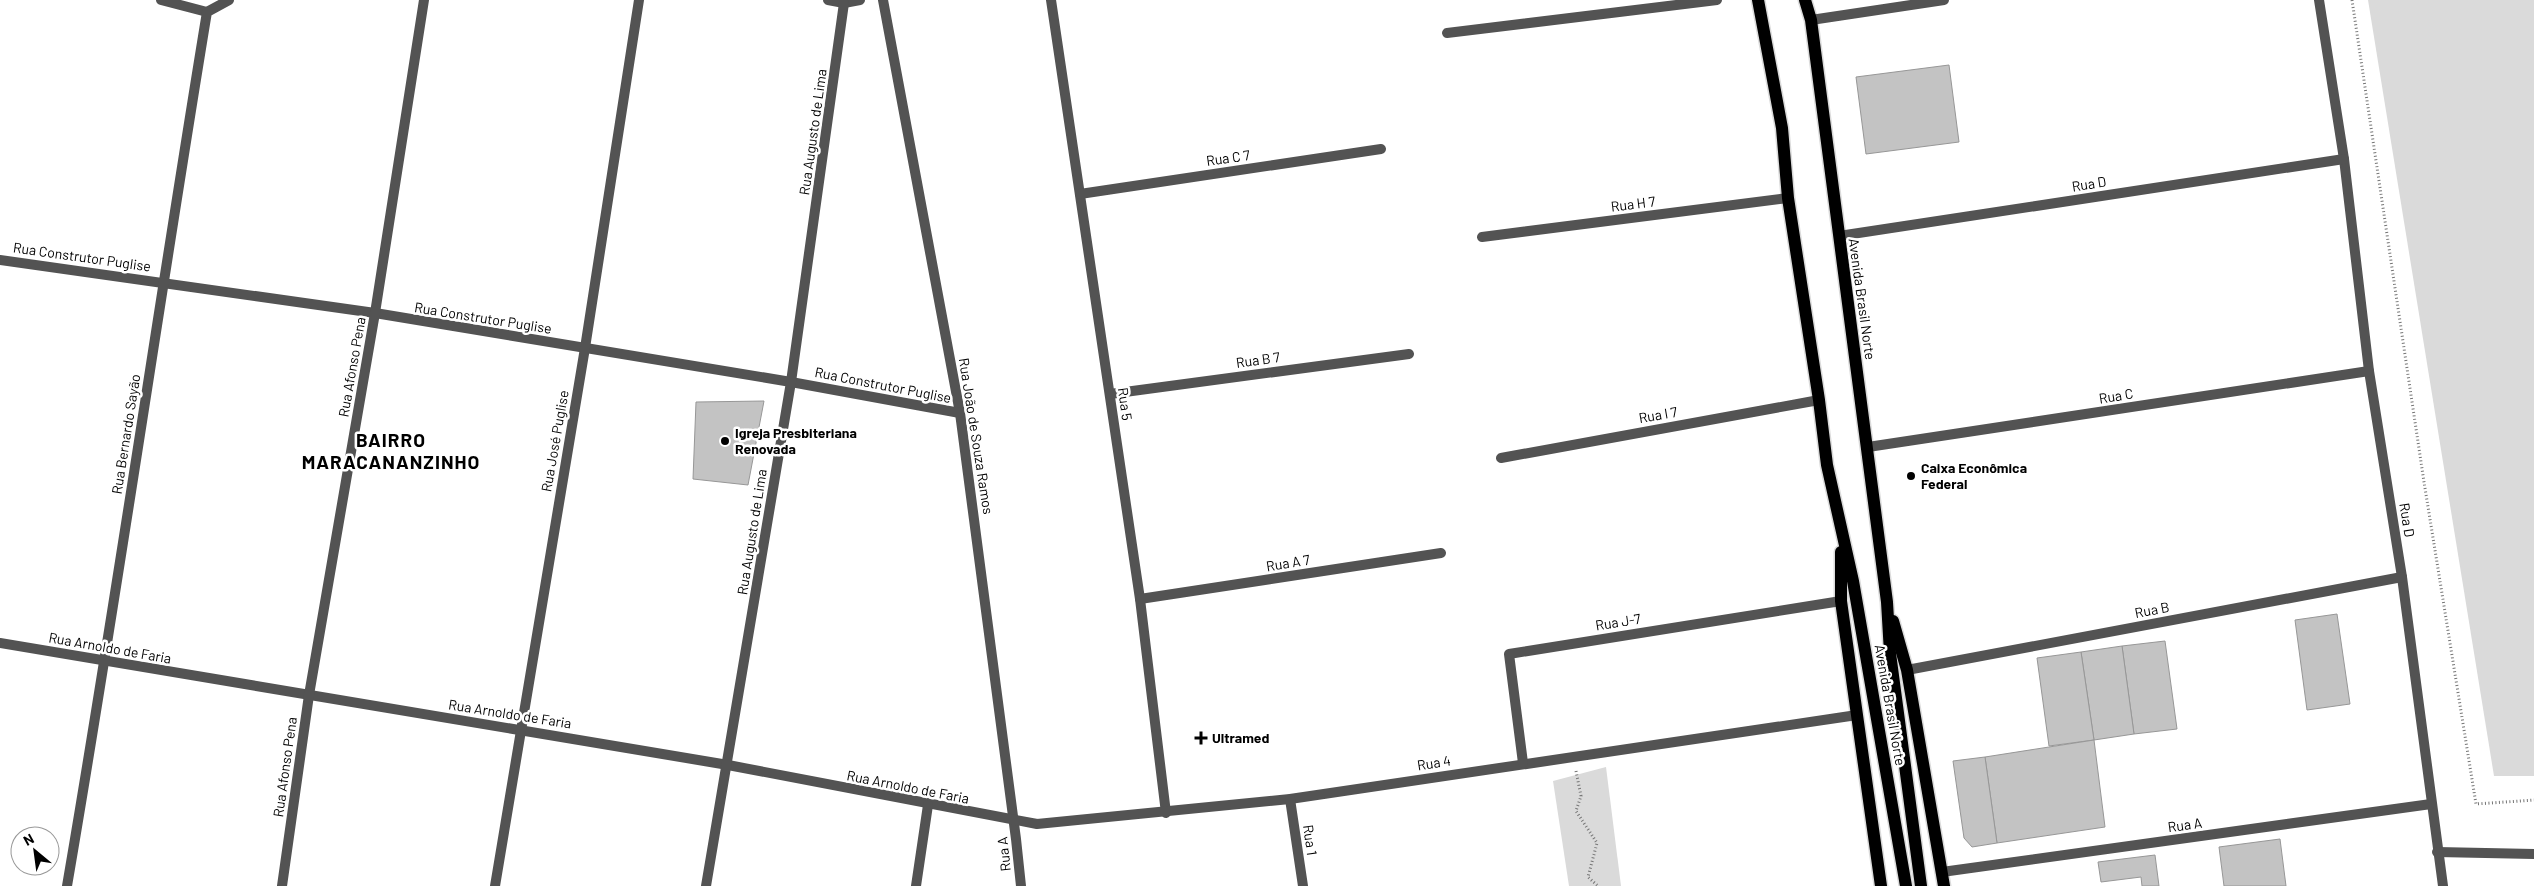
<svg xmlns="http://www.w3.org/2000/svg" width="2534" height="886" font-family="Barlow,sans-serif">
  <style>
    .green { fill: #dadada }
    .building { fill: #c3c3c3; stroke: #979797 }
    .lines { fill: none; stroke-linecap: round; stroke-linejoin: round }
    .primary-casing { stroke: #dbdbdb; stroke-width: 15 }
    .path { stroke: #757575; stroke-width: 3; stroke-dasharray: 1 2.5; stroke-linecap: butt }
    .street { stroke: #535353; stroke-width: 10 }
    .primary { stroke: #000; stroke-width: 12 }
    .poi-dot { fill: #000; stroke: #fff; stroke-width: 2 }
    .labels { text-anchor: middle; stroke-width: 5; stroke-linejoin: round; paint-order: stroke }
    .street-label { font-size: 14px; fill: #000; stroke: #fff }
    .poi-label { font-size: 14px; font-weight: bold; fill: #000; stroke: #fff; text-anchor: start }
    .district-label { font-size: 19px; font-weight: bold; letter-spacing: 1px; fill: #000; stroke: #fff }
  </style>
  <rect width="100%" height="100%" fill="#fff"/>
  <g class="green">
    <polygon points="2368,0 2534,0 2534,776 2494,776"/>
    <polygon points="1606,767 1621,886 1569,886 1553,781"/>
  </g>
  <g class="building">
    <polygon points="1949,65 1959,142 1866,154 1856,77"/>
    <polygon points="764,401 748,485 693,479 696,402"/>
    <polygon points="2337,614 2350,704 2307,710 2295,620"/>
    <polygon points="2165,641 2177,729 2134,734 2122,646"/>
    <polygon points="2122,646 2134,734 2094,740 2081,652"/>
    <polygon points="2081,652 2094,740 2049,746 2037,658"/>
    <polygon points="2094,740 2105,827 1997,843 1985,757"/>
    <polygon points="1985,757 1997,843 1972,847 1964,838 1953,761"/>
    <polygon points="2280,839 2286,886 2224,886 2219,847"/>
    <polygon points="2155,855 2159,886 2142,886 2141,877 2101,882 2098,862"/>
  </g>
  <g class="lines">
    <defs>
      <g id="primary">
        <polyline points="1758,0 1782,128 1788,198 1819,400 1827,465 1853,581 1906,886"/>
        <polyline points="1805,0 1811,20 1887,602 1890,653 1921,886"/>
        <polyline points="1841,552 1841,601 1881,886"/>
        <polyline points="1893,621 1907,670 1944,886"/>
      </g>
    </defs>
    <use href="#primary" class="primary-casing"/>
    <g class="path">
      <polyline points="2352,0 2424,482 2476,804 2534,800"/>
      <polyline points="1576,771 1581,796 1576,811 1597,843 1588,877 1598,886"/>
    </g>
    <g class="street">
      <polyline points="161,0 207,12"/>
      <polyline points="828,0 844,3 860,0"/>
      <polyline points="883,0 960,413 1016,839 1021,886"/>
      <polyline points="1051,0 1140,599 1166,813"/>
      <polyline points="2319,0 2344,159 2369,371 2402,577 2443,886"/>
      <polyline points="1811,20 1944,0"/>
      <polyline points="1447,33 1717,0"/>
      <polyline points="1080,194 1381,149"/>
      <polyline points="1839,236 2344,159"/>
      <polyline points="1482,237 1788,198"/>
      <polyline points="0,260 375,313 791,382 960,413"/>
      <polyline points="1110,394 1409,354"/>
      <polyline points="1868,447 2369,371"/>
      <polyline points="1501,458 1819,400"/>
      <polyline points="1140,599 1441,553"/>
      <polyline points="0,643 728,765 1037,824 1290,799 1857,715"/>
      <polyline points="1907,670 2402,577"/>
      <polyline points="1523,763 1509,654 1841,601"/>
      <polyline points="1290,799 1303,886"/>
      <polyline points="2437,852 2534,854"/>
      <polyline points="1942,872 2431,804"/>
      <path d="M67,886C117,595 159,303 207,12L229,0"/>
      <polyline points="282,886 309,695 375,313 424,0"/>
      <polyline points="495,886 585,348 639,0"/>
      <polyline points="706,886 791,382 844,3"/>
      <polyline points="916,886 928,805"/>
    </g>
    <use href="#primary" class="primary"/>
  </g>
  <g class="poi-dot">
    <circle cx="725" cy="441" r="5"/>
    <circle cx="1911" cy="476" r="5"/>
    <path d="M1198.5 730.5h5v5h5v5h-5v5h-5v-5h-5v-5h5z"/>
  </g>
  <g class="labels">
    <g class="street-label">
      <text transform="translate(813 132) rotate(-82)" y="5">Rua Augusto de Lima</text>
      <text transform="translate(1228 158) rotate(-8)" y="5">Rua C 7</text>
      <text transform="translate(2089 184) rotate(-9)" y="5">Rua D</text>
      <text transform="translate(1633 204) rotate(-7)" y="5">Rua H 7</text>
      <text transform="translate(82 257) rotate(8)" y="5">Rua Construtor Puglise</text>
      <text transform="translate(1862 299) rotate(82)" y="5">Avenida Brasil Norte</text>
      <text transform="translate(483 318) rotate(9)" y="5">Rua Construtor Puglise</text>
      <text transform="translate(1258 360) rotate(-8)" y="5">Rua B 7</text>
      <text transform="translate(352 367) rotate(-80)" y="5">Rua Afonso Pena</text>
      <text transform="translate(883 385) rotate(11)" y="5">Rua Construtor Puglise</text>
      <text transform="translate(2116 396) rotate(-9)" y="5">Rua C</text>
      <text transform="translate(1125 404) rotate(82)" y="5">Rua 5</text>
      <text transform="translate(1658 415) rotate(-10)" y="5">Rua I 7</text>
      <text transform="translate(126 434) rotate(-81)" y="5">Rua Bernardo Sayão</text>
      <text transform="translate(976 436) rotate(81)" y="5">Rua João de Souza Ramos</text>
      <text transform="translate(555 441) rotate(-80)" y="5">Rua José Puglise</text>
      <text transform="translate(2407 520) rotate(81)" y="5">Rua D</text>
      <text transform="translate(752 532) rotate(-81)" y="5">Rua Augusto de Lima</text>
      <text transform="translate(1288 563) rotate(-9)" y="5">Rua A 7</text>
      <text transform="translate(2152 610) rotate(-11)" y="5">Rua B</text>
      <text transform="translate(1618 622) rotate(-9)" y="5">Rua J-7</text>
      <text transform="translate(110 648) rotate(10)" y="5">Rua Arnoldo de Faria</text>
      <text transform="translate(1890 705) rotate(80)" y="5">Avenida Brasil Norte</text>
      <text transform="translate(510 714) rotate(9)" y="5">Rua Arnoldo de Faria</text>
      <text transform="translate(1434 763) rotate(-9)" y="5">Rua 4</text>
      <text transform="translate(285 767) rotate(-82)" y="5">Rua Afonso Pena</text>
      <text transform="translate(908 787) rotate(11)" y="5">Rua Arnoldo de Faria</text>
      <text transform="translate(2185 825) rotate(-8)" y="5">Rua A</text>
      <text transform="translate(1310 840) rotate(82)" y="5">Rua 1</text>
      <text transform="translate(1004 854) rotate(-96)" y="5">Rua A</text>
    </g>
    <g class="poi-label">
      <text x="735" y="438">Igreja Presbiteriana<tspan x="735" dy="16">Renovada</tspan></text>
      <text x="1921" y="473">Caixa Econômica<tspan x="1921" dy="16">Federal</tspan></text>
      <text x="1212" y="743">Ultramed</text>
    </g>
    <g class="district-label">
      <text x="391" y="447">BAIRRO<tspan x="391" dy="22">MARACANANZINHO</tspan></text>
    </g>
  </g>
  <g transform="translate(35 851) rotate(331)"><circle r="24" fill="#ffffff" stroke="#999999"/>
  <path d="M0-4L9 19L0 12L-9 19Z" fill="#000000"/>
  <text y="-8" font-size="14" font-weight="bold" text-anchor="middle" fill="#000000">N</text>
  </g>
</svg>
